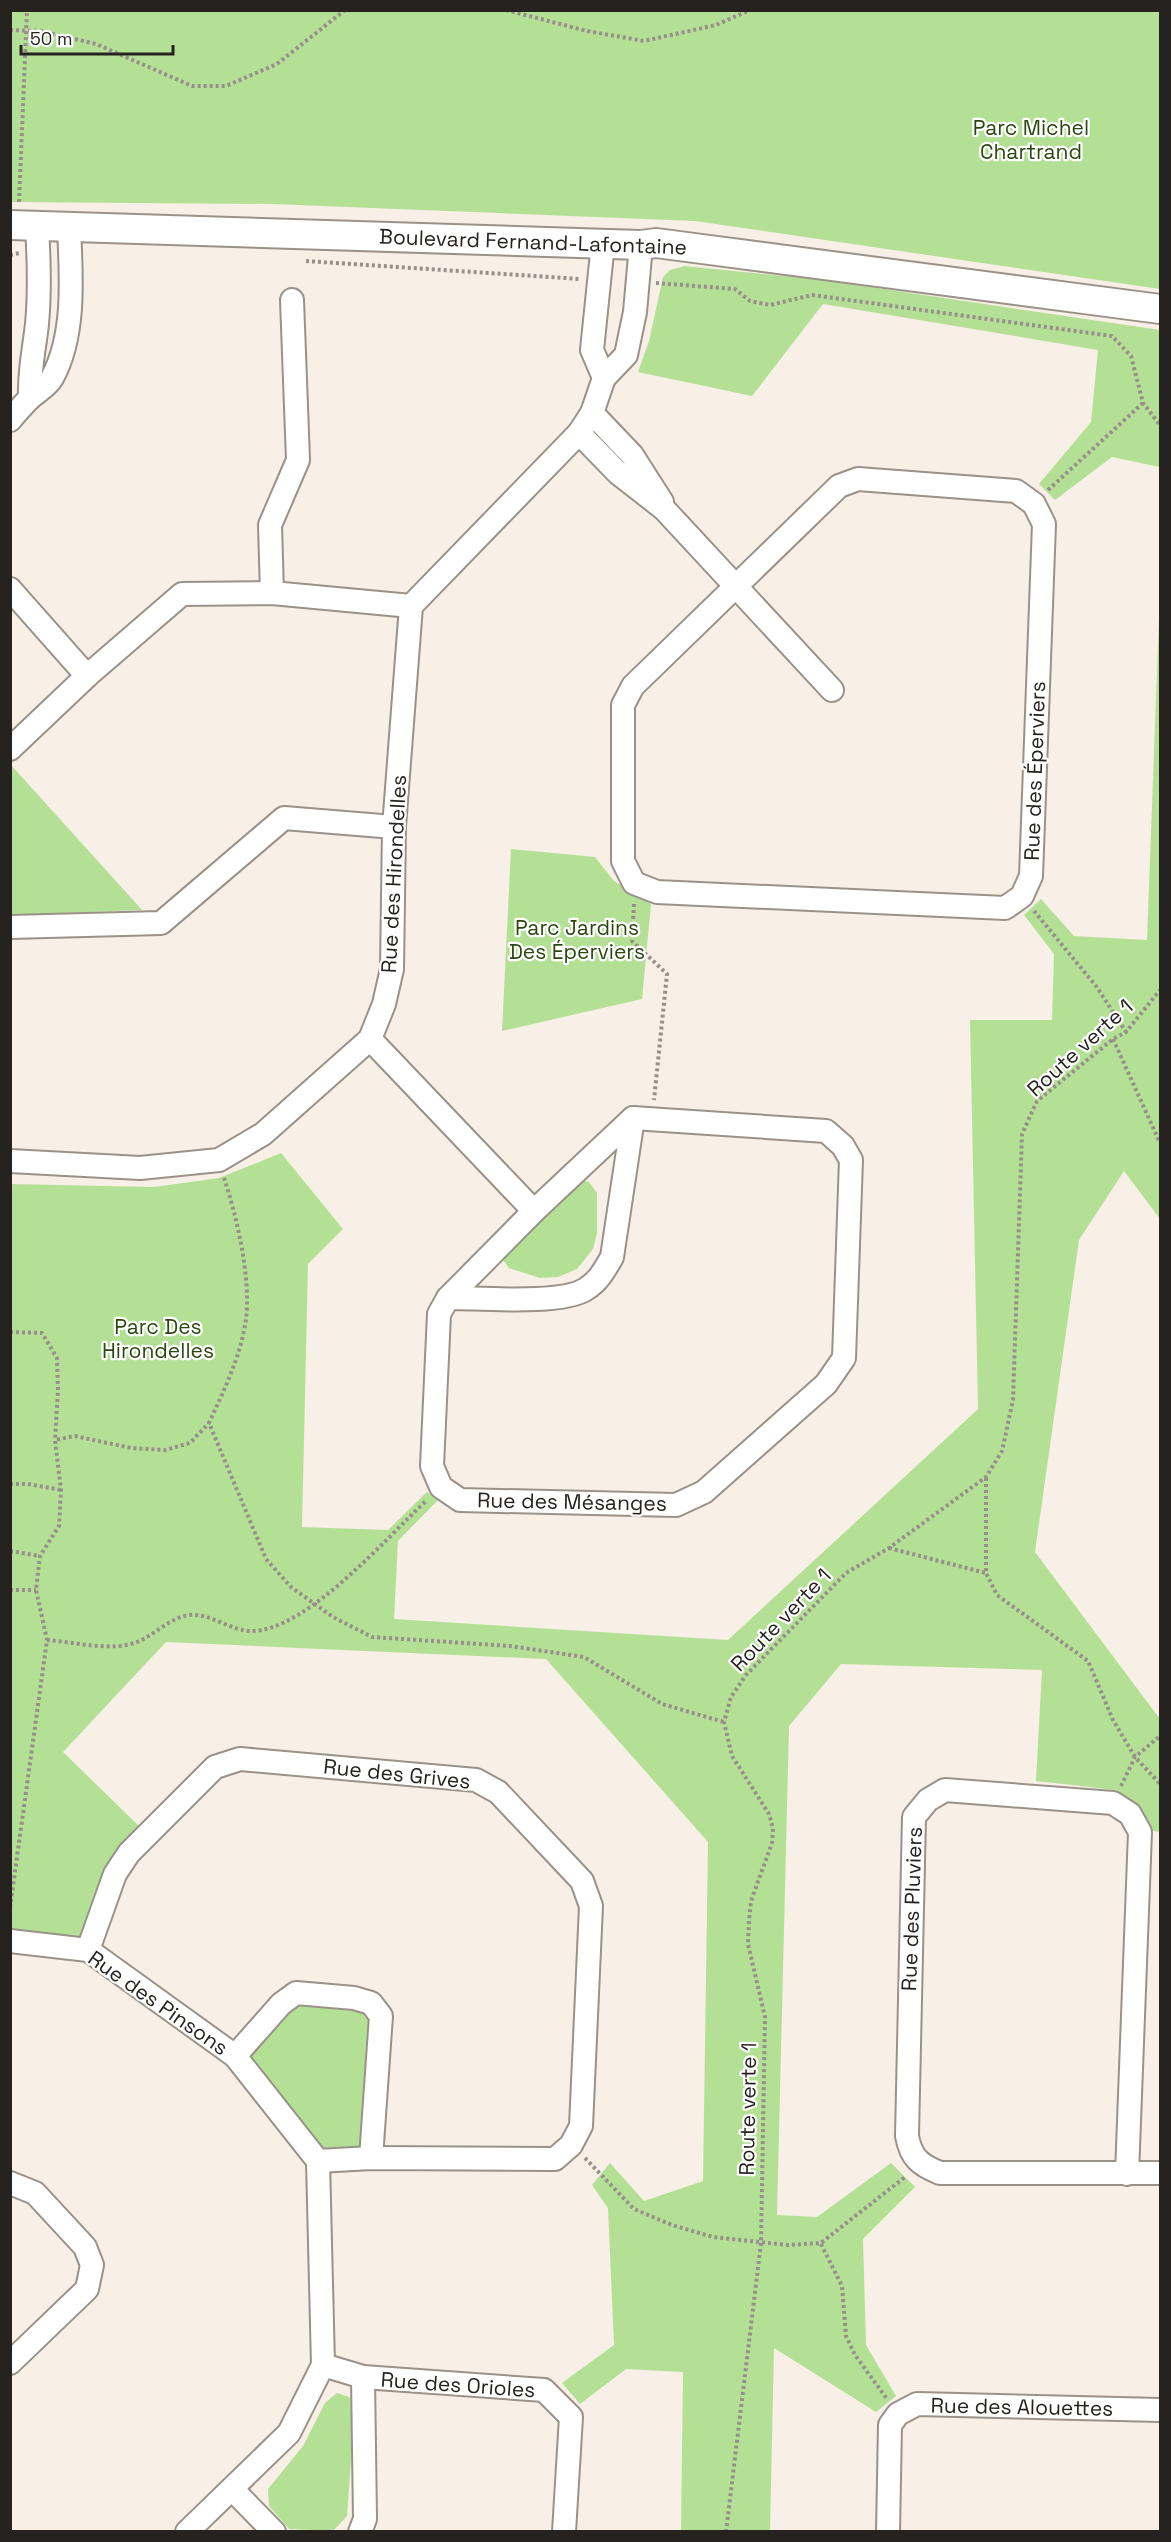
<svg xmlns="http://www.w3.org/2000/svg" width="1171" height="2542" font-family="'Space Grotesk',sans-serif">
  <style>
    .green { fill: #b4e096 }
    .lines { fill: none; stroke-linecap: round; stroke-linejoin: round }
    .minor-casing { stroke: #9a9289; stroke-width: 26 }
    .tertiary-casing { stroke: #9a9289; stroke-width: 32 }
    .path { stroke: #97908a; stroke-width: 4; stroke-dasharray: 3 3; stroke-linecap: butt }
    .minor { stroke: #fff; stroke-width: 22 }
    .tertiary { stroke: #fff; stroke-width: 28 }
    .labels { text-anchor: middle; stroke-width: 4.5; stroke-linejoin: round; paint-order: stroke }
    .park-label { font-size: 21px; fill: #2a4710; stroke: #fff }
    .street-label { font-size: 21px; fill: #26221f; stroke: #fff }
  </style>
  <rect width="100%" height="100%" fill="#f8efe6"/>
  <g class="green">
    <polygon points="11,10 1160,11 1160,289 695,221 272,204 11,202"/>
    <polygon points="685,266 823,280 1160,330 1160,467 1112,457 1055,500 1039,484 1091,422 1098,350 823,304 752,396 638,372 649,341 663,277 670,270"/>
    <polygon points="1160,592 1160,1219 1124,1171 1079,1240 1035,1552 1160,1719 1160,1832 1153,1831 1116,1790 1036,1781 1042,1670 841,1664 789,1726 777,2215 817,2217 891,2163 915,2187 863,2239 866,2345 896,2396 876,2412 774,2348 770,2531 681,2531 683,2372 626,2369 580,2404 562,2383 614,2345 608,2208 592,2185 610,2163 644,2201 703,2181 708,1842 546,1659 166,1642 63,1752 142,1829 110,1860 83,1945 11,1937 10,1184 154,1187 219,1178 281,1153 343,1229 308,1264 302,1527 388,1530 427,1492 438,1500 398,1541 394,1619 728,1640 978,1409 970,1020 1052,1020 1054,954 1024,915 1041,899 1074,936 1147,940"/>
    <polygon points="10,765 11,765 142,910 11,915"/>
    <polygon points="511,849 595,857 614,881 651,904 642,999 502,1031"/>
    <polygon points="576,1178 589,1182 597,1193 597,1233 593,1249 577,1269 558,1277 540,1278 509,1268 501,1257"/>
    <polygon points="298,1997 353,2002 377,2019 367,2152 321,2156 241,2057"/>
    <polygon points="337,2393 349,2397 355,2405 347,2516 333,2531 289,2529 269,2506 268,2489 303,2446 325,2403"/>
  </g>
  <g class="lines">
    <defs>
      <g id="minor">
        <polyline points="603,243 592,350 604,378"/>
        <path d="M30,398C29,370 34,351 37,324C40,292 39,259 37,227"/>
        <polyline points="592,413 632,455 662,502"/>
        <path d="M10,420C16,413 22,406 29,399C36,392 47,387 52,378C76,335 71,274 69,228"/>
        <polyline points="579,433 618,473 664,509 832,690"/>
        <polygon points="858,479 1016,491 1034,504 1044,524 1031,876 1022,896 1005,908 657,892 634,883 623,861 623,705 633,686 839,486"/>
        <polyline points="10,589 87,676"/>
        <polyline points="272,593 270,525 298,460 292,300"/>
        <polyline points="10,749 87,676 182,594 272,593 411,606"/>
        <polyline points="10,927 161,923 284,818 394,827"/>
        <polyline points="370,1039 534,1211"/>
        <polygon points="633,1118 826,1131 843,1146 851,1160 844,1358 826,1384 704,1492 676,1505 460,1500 441,1487 432,1466 439,1314 448,1298 534,1211"/>
        <polyline points="10,1161 140,1168 219,1160 263,1134 370,1039 384,1004 392,969 394,827 411,606 579,433 592,413 604,378 626,355 635,312 641,245"/>
        <path d="M448,1298C480,1298 562,1305 586,1289C599,1281 605,1269 612,1257L633,1118"/>
        <polyline points="10,1941 88,1950 235,2056 318,2161 323,2365 289,2433 187,2532"/>
        <polyline points="88,1950 115,1874 129,1853 215,1767 240,1759 476,1780 498,1792 582,1881 591,1906 581,2126 571,2145 555,2159 371,2158 318,2161"/>
        <polyline points="235,2056 281,2004 296,1993 354,1998 371,2003 381,2016 371,2158"/>
        <path d="M1127,2174L1140,1832L1130,1814L1113,1803L945,1790L928,1800L914,1817L907,2136C911,2158 920,2165 940,2173H1160"/>
        <polyline points="10,2183 35,2193 85,2247 92,2265 87,2289 10,2363"/>
        <polyline points="323,2365 363,2377 544,2390 571,2417 564,2532"/>
        <polyline points="232,2489 274,2532"/>
        <polyline points="360,2532 365,2519 363,2377"/>
        <polyline points="888,2532 890,2425 898,2414 917,2404 1160,2410"/>
      </g>
      <polyline id="tertiary" points="10,225 641,245 656,243 1160,309"/>
    </defs>
    <use href="#minor" class="minor-casing"/>
    <use href="#tertiary" class="tertiary-casing"/>
    <g class="path">
      <polyline points="506,10 587,31 644,41 716,25 750,10"/>
      <polyline points="10,30 41,31 96,44 192,86 226,86 277,64 345,10"/>
      <polyline points="19,202 27,10"/>
      <polyline points="10,255 20,253"/>
      <polyline points="306,261 580,279"/>
      <polyline points="656,283 735,289 750,301 770,305 812,295 1112,336 1131,356 1143,403 1160,425"/>
      <polyline points="1048,490 1143,403"/>
      <polyline points="634,904 632,941 667,974 654,1100"/>
      <polyline points="1034,911 1096,986 1126,1032"/>
      <polyline points="1113,1039 1160,1143"/>
      <path d="M224,1178C237,1217 251,1278 246,1319C241,1356 224,1390 209,1423L266,1559L291,1587L333,1617L372,1637L510,1646L584,1657L662,1704L724,1722"/>
      <polyline points="10,1332 42,1333 57,1358 58,1390 55,1440"/>
      <polyline points="986,1478 986,1573 997,1595 1088,1661 1113,1720 1135,1757 1160,1784"/>
      <polyline points="10,1484 28,1484 61,1490"/>
      <polyline points="889,1548 986,1573"/>
      <polyline points="10,1551 40,1556"/>
      <polyline points="10,1590 36,1590"/>
      <path d="M47,1640C75,1642 111,1652 137,1642C155,1635 170,1617 190,1615C210,1613 231,1631 251,1631C307,1631 387,1537 427,1500"/>
      <polyline points="1121,1786 1135,1757 1160,1736"/>
      <polyline points="10,1908 47,1640 36,1590 40,1556 59,1526 61,1490 55,1440 75,1436 131,1448 165,1450 190,1443 209,1423"/>
      <polyline points="585,2158 634,2209 672,2225 713,2237 788,2245 821,2243 905,2177"/>
      <polyline points="821,2244 842,2286 846,2336 855,2355 887,2399"/>
      <polyline points="726,2532 761,2243 765,2017 748,1944 749,1921 751,1901 772,1843 773,1828 769,1814 732,1756 724,1722 731,1697 746,1675 846,1573 889,1548 986,1477 1002,1451 1013,1400 1022,1134 1037,1101 1113,1039 1126,1032 1160,990"/>
    </g>
    <use href="#minor" class="minor"/>
    <use href="#tertiary" class="tertiary"/>
  </g>
  <g class="labels">
    <g class="park-label">
      <text x="1031" y="135">Parc Michel<tspan x="1031" dy="24">Chartrand</tspan></text>
      <text x="577" y="935">Parc Jardins<tspan x="577" dy="24">Des Éperviers</tspan></text>
      <text x="158" y="1334">Parc Des<tspan x="158" dy="24">Hirondelles</tspan></text>
    </g>
    <g class="street-label">
      <text transform="translate(533 242) rotate(2)" y="7">Boulevard Fernand-Lafontaine</text>
      <text transform="translate(1035 771) rotate(-88)" y="7">Rue des Éperviers</text>
      <text transform="translate(394 874) rotate(-87)" y="7">Rue des Hirondelles</text>
      <text transform="translate(1080 1048) rotate(-42)" y="7">Route verte 1</text>
      <text transform="translate(572 1502) rotate(1)" y="7">Rue des Mésanges</text>
      <text transform="translate(781 1620) rotate(-46)" y="7">Route verte 1</text>
      <text transform="translate(397 1774) rotate(6)" y="7">Rue des Grives</text>
      <text transform="translate(912 1909) rotate(-88)" y="7">Rue des Pluviers</text>
      <text transform="translate(158 2003) rotate(35)" y="7">Rue des Pinsons</text>
      <text transform="translate(748 2109) rotate(-89)" y="7">Route verte 1</text>
      <text transform="translate(458 2385) rotate(4)" y="7">Rue des Orioles</text>
      <text transform="translate(1022 2407) rotate(1)" y="7">Rue des Alouettes</text>
    </g>
  </g>
  <rect width="1171" height="2542" fill="none" stroke="#26221f" stroke-width="24"/>
  <path d="M21 45v9h152v-9" fill="none" stroke="#26221f" stroke-width="3"/>
  <text x="30" y="45" font-size="18" fill="#26221f" stroke="#ffffff" stroke-width="4.5" paint-order="stroke">50 m</text>
</svg>
